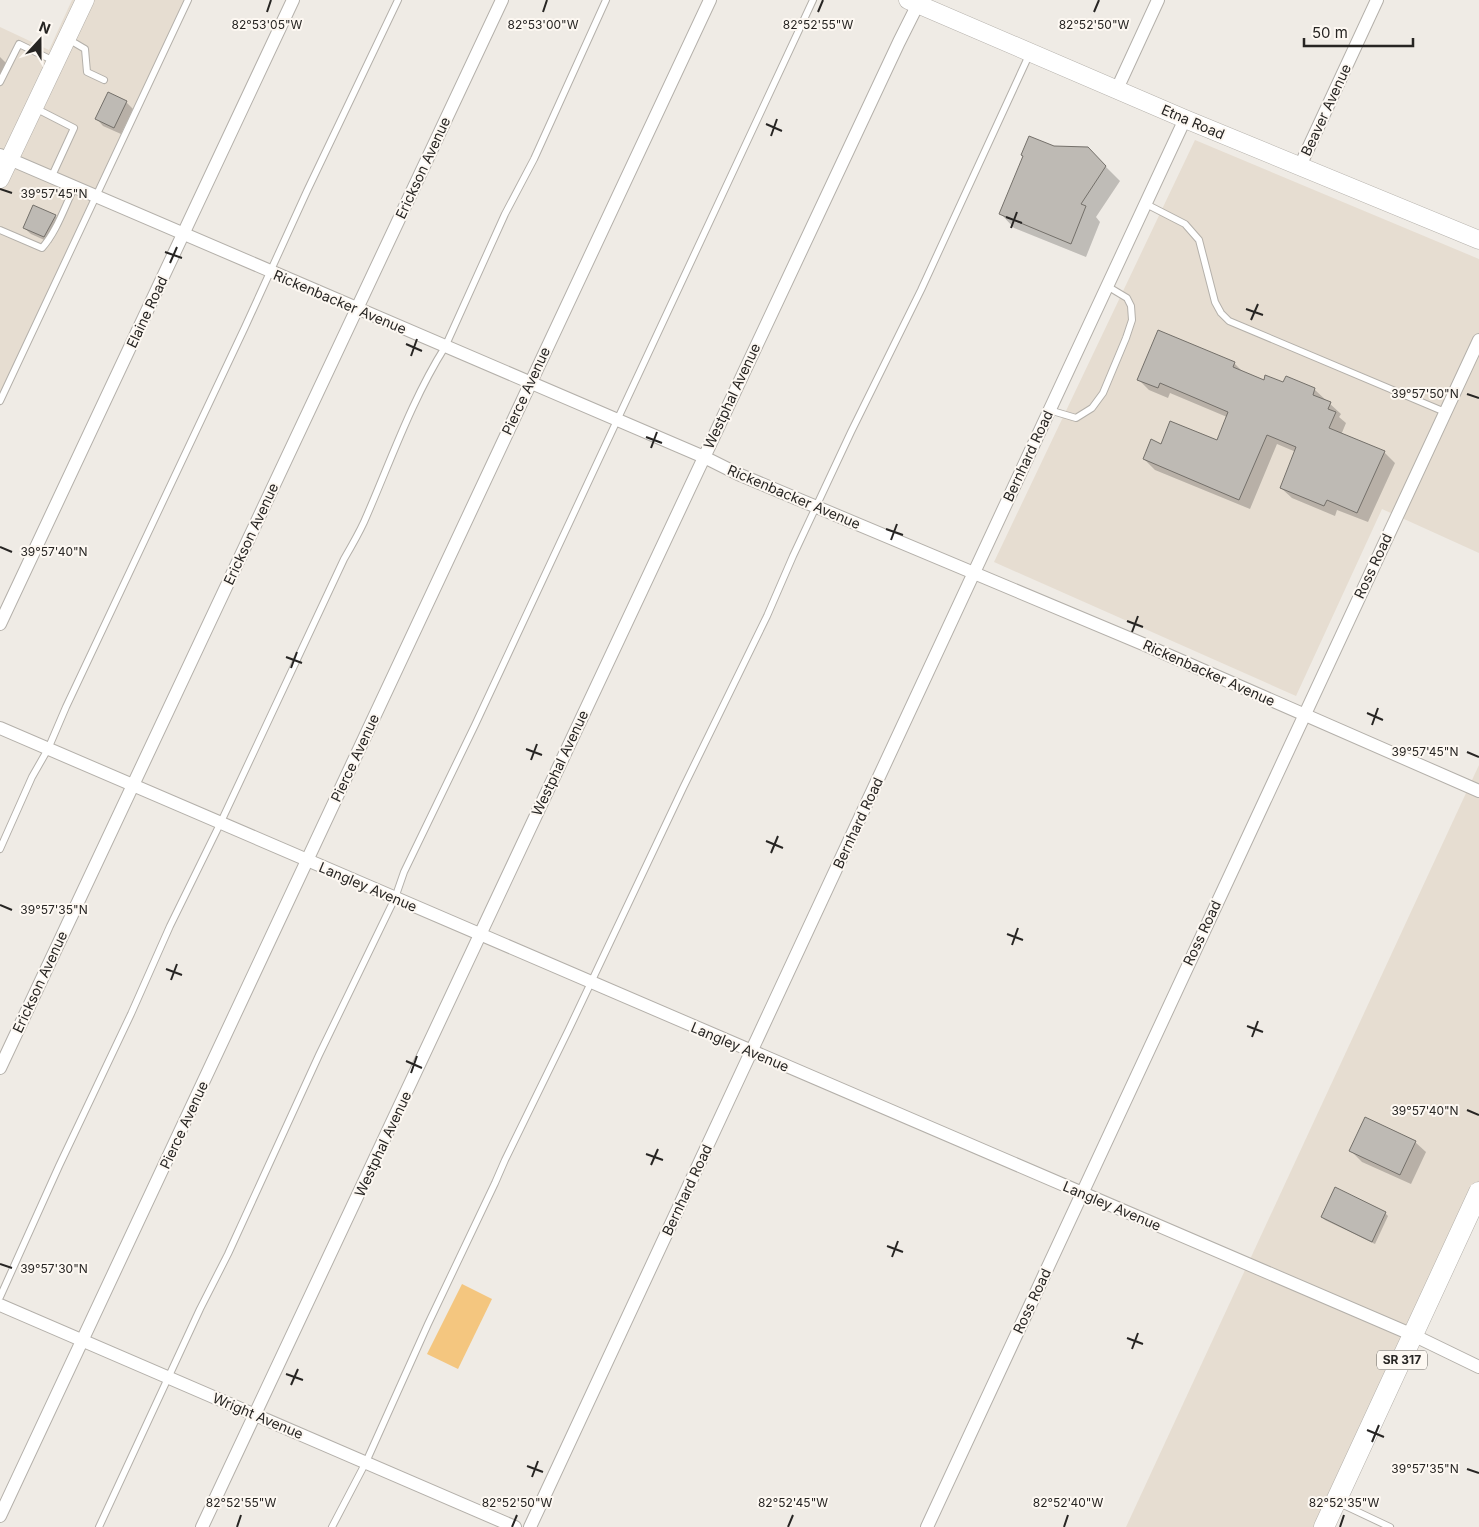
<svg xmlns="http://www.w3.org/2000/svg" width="1479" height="1527" font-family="Inter,sans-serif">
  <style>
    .built { fill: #e6ddd1 }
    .green { fill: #f4c67f }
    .shadow { fill: #0003 }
    .building { fill: #bebab4; stroke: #74706a }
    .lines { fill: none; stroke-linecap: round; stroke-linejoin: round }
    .lane-casing { stroke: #b4b0aa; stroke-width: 8 }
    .street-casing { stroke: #b4b0aa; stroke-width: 14 }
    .secondary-casing { stroke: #b4b0aa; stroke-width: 19 }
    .primary-casing { stroke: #b4b0aa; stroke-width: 21 }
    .lane { stroke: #fff; stroke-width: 6 }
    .street { stroke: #fff; stroke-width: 12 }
    .secondary { stroke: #fff; stroke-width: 18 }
    .primary { stroke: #fff; stroke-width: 20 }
    .ticks { fill: none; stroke: #272523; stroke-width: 2 }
    .labels { text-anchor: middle; stroke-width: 4; stroke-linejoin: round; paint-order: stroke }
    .shield { fill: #fdf8f2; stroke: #676461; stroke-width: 1 }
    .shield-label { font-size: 12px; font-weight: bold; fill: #272523 }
    .street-label { font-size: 14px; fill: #272523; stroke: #fdf8f2 }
    .ticks-label { font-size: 12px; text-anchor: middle; fill: #272523; stroke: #fdf8f2; stroke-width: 4; stroke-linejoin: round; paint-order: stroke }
  </style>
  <rect width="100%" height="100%" fill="#efebe5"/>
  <g class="built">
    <polygon points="72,0 188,0 0,401 0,27 49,50"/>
    <polygon points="1195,140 1479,259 1479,553 1382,509 1296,696 994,562"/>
    <polygon points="1479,765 1479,1191 1323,1527 1126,1527"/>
  </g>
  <polygon class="green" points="462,1284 492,1299 458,1369 427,1354"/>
  <g class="shadow">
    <polygon points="0,57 8,65 0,81"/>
    <polygon points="126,102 133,109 121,134 103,126 97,119"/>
    <polygon points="1087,148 1120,181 1096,217 1100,222 1086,257 1014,228 1000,213"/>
    <polygon points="34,207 55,216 62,223 51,243 31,234 24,228"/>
    <polygon points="1234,363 1243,372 1264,381 1315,390 1341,414 1339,417 1346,423 1341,435 1384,452 1395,463 1368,522 1337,510 1335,516 1292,498 1281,488 1296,452 1277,444 1250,509 1155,470 1144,459 1162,445 1218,441 1227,417 1170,393 1168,398 1149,390 1139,380"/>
    <polygon points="1415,1142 1426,1152 1411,1184 1362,1162 1351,1151"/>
    <polygon points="1385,1213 1388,1216 1375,1244 1325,1220 1322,1217"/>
  </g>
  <g class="building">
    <polygon points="108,92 127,101 114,128 95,119"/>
    <polygon points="1029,136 1054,146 1088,147 1106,166 1081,204 1086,206 1071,244 999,214 1023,156 1021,155"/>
    <polygon points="33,205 56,215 44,237 23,228"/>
    <polygon points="1158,330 1235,362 1233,367 1264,380 1265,375 1283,382 1286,376 1315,388 1313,395 1331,402 1328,409 1336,412 1329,428 1385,451 1357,513 1327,500 1324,506 1280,488 1296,447 1267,435 1239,500 1143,459 1151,439 1161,444 1170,421 1217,440 1228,412 1160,383 1158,388 1137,380"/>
    <polygon points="1365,1117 1416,1141 1400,1175 1349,1151"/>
    <polygon points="1335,1187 1386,1212 1372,1242 1321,1217"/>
  </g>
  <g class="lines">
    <defs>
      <g id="lane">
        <polyline points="68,39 85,49 87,72 104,80"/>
        <polyline points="0,82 19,44 54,61"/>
        <polyline points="35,108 74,128 51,178"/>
        <polyline points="1146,204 1185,224 1199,240 1215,302 1221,313 1229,321 1445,412"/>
        <path d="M0,230L42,248C57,231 64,208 74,188"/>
        <polyline points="0,401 188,0"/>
        <polyline points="1049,410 1076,418 1092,408 1103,393 1126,338 1132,320 1131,306 1127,298 1107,286"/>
        <polyline points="0,849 32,777 48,749 66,707 245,327 307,191 398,0"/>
        <path d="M0,1297L59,1166L131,1014L170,926L220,824L344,559C351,547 358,535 364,522C390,463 411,401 445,347L505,214L534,159L606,0"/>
        <polyline points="1337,1502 1390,1527"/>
        <polyline points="99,1527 200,1309 228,1254 319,1055 395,898 404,872 475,725 813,0"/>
        <polyline points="332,1527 366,1462 428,1324 495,1183 505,1160 569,1029 683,788 767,616 793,556 851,432 921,290 1030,53"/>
      </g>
      <g id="street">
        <polyline points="1117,89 1158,0"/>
        <polyline points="0,155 704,457 738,474 1143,644 1479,791"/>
        <polyline points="1300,166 1377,0"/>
        <polyline points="0,624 293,0"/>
        <polyline points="0,728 1413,1335 1479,1367"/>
        <polyline points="0,1068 502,0"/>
        <polyline points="0,1305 515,1527"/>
        <polyline points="0,1516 710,0"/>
        <polyline points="202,1527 899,42 920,0"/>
        <polyline points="530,1527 1185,119"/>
        <polyline points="927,1527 1479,340"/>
      </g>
      <g id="secondary">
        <polyline points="908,0 1185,119 1479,240"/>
        <polyline points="0,179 85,0"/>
      </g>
      <polyline id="primary" points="1324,1527 1479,1192"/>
    </defs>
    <use href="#lane" class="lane-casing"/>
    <use href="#street" class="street-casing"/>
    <use href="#secondary" class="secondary-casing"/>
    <use href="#primary" class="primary-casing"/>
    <use href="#lane" class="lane"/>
    <use href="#street" class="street"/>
    <use href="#secondary" class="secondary"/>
    <use href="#primary" class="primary"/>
  </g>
  <path class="ticks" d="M267,12L271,0M543,12L547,0M818,12L823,0M1094,12L1099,0M766,124L782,131M771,136L777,119M0,189L12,193M1006,217L1022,223M1011,228L1017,212M165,252L182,258M170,263L177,247M1246,309L1263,315M1251,320L1258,304M406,344L422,351M411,356L417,339M1467,394L1479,398M646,437L662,443M651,448L657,432M886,529L903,535M891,540L897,524M0,547L12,552M1127,621L1143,627M1132,632L1138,616M286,657L302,663M291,668L297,652M1367,713L1383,720M1372,725L1378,708M526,749L542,755M1467,752L1479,757M531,760L537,744M766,841L783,848M771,853L778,836M0,905L12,910M1007,934L1023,940M1012,945L1018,928M166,969L182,975M171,980L177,964M1247,1026L1263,1032M1252,1037L1258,1021M406,1061L422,1068M411,1073L417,1056M1467,1110L1479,1115M646,1154L663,1160M651,1165L658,1149M887,1246L903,1252M892,1257L898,1241M0,1264L12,1268M1127,1338L1143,1344M1132,1349L1138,1333M286,1374L303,1380M291,1385L298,1369M1367,1430L1384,1437M1372,1442L1379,1425M527,1466L543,1472M1467,1469L1479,1473M532,1477L538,1461M237,1527L241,1515M512,1527L517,1515M788,1527L793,1515M1064,1527L1068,1515M1340,1527L1344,1515"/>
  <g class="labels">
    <rect class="shield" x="1377" y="1350.5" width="50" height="19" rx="4"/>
    <g class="shield-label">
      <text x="1402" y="1364">SR 317</text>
    </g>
    <g class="street-label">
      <text transform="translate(1326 110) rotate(-65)" y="5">Beaver Avenue</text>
      <text transform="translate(1193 122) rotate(23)" y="5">Etna Road</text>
      <text transform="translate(423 168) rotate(-65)" y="5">Erickson Avenue</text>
      <text transform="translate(340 302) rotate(23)" y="5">Rickenbacker Avenue</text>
      <text transform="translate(147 312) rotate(-65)" y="5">Elaine Road</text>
      <text transform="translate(526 391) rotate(-65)" y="5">Pierce Avenue</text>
      <text transform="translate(732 396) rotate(-65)" y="5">Westphal Avenue</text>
      <text transform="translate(1028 456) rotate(-65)" y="5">Bernhard Road</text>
      <text transform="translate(794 497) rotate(23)" y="5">Rickenbacker Avenue</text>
      <text transform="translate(251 534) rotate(-65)" y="5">Erickson Avenue</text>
      <text transform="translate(1373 566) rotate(-65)" y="5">Ross Road</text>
      <text transform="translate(1209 673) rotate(24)" y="5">Rickenbacker Avenue</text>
      <text transform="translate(355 758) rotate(-65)" y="5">Pierce Avenue</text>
      <text transform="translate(560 763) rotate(-65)" y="5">Westphal Avenue</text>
      <text transform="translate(858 823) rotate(-65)" y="5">Bernhard Road</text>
      <text transform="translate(368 887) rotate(23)" y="5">Langley Avenue</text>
      <text transform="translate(1202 933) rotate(-65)" y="5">Ross Road</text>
      <text transform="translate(40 982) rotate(-65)" y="5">Erickson Avenue</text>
      <text transform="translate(740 1047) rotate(23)" y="5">Langley Avenue</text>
      <text transform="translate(184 1125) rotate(-65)" y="5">Pierce Avenue</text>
      <text transform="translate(383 1144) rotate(-65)" y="5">Westphal Avenue</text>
      <text transform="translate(687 1190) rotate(-65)" y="5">Bernhard Road</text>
      <text transform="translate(1112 1206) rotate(23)" y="5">Langley Avenue</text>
      <text transform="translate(1032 1301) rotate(-65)" y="5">Ross Road</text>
      <text transform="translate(258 1416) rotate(23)" y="5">Wright Avenue</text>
    </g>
  </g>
  <g class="ticks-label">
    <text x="543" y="29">82°53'00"W</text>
    <text x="267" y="29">82°53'05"W</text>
    <text x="818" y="29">82°52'55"W</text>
    <text x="1094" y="29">82°52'50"W</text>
    <text x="54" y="198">39°57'45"N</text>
    <text x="1425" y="398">39°57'50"N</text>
    <text x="54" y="556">39°57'40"N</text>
    <text x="1425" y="756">39°57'45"N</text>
    <text x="54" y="914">39°57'35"N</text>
    <text x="1425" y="1115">39°57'40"N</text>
    <text x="54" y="1273">39°57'30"N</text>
    <text x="1425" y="1473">39°57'35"N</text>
    <text x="241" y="1507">82°52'55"W</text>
    <text x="517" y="1507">82°52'50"W</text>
    <text x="793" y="1507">82°52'45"W</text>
    <text x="1068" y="1507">82°52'40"W</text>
    <text x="1344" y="1507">82°52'35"W</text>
  </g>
  <g transform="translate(40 40) rotate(21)" stroke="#fdf8f2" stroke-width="4" paint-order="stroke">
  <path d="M0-4L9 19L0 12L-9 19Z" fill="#272523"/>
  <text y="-8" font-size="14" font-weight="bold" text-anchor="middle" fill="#272523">N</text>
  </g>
  <path d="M1304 38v8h109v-8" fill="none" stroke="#272523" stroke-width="2.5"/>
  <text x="1312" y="38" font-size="15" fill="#272523" stroke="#fdf8f2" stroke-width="4" paint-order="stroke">50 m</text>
</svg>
